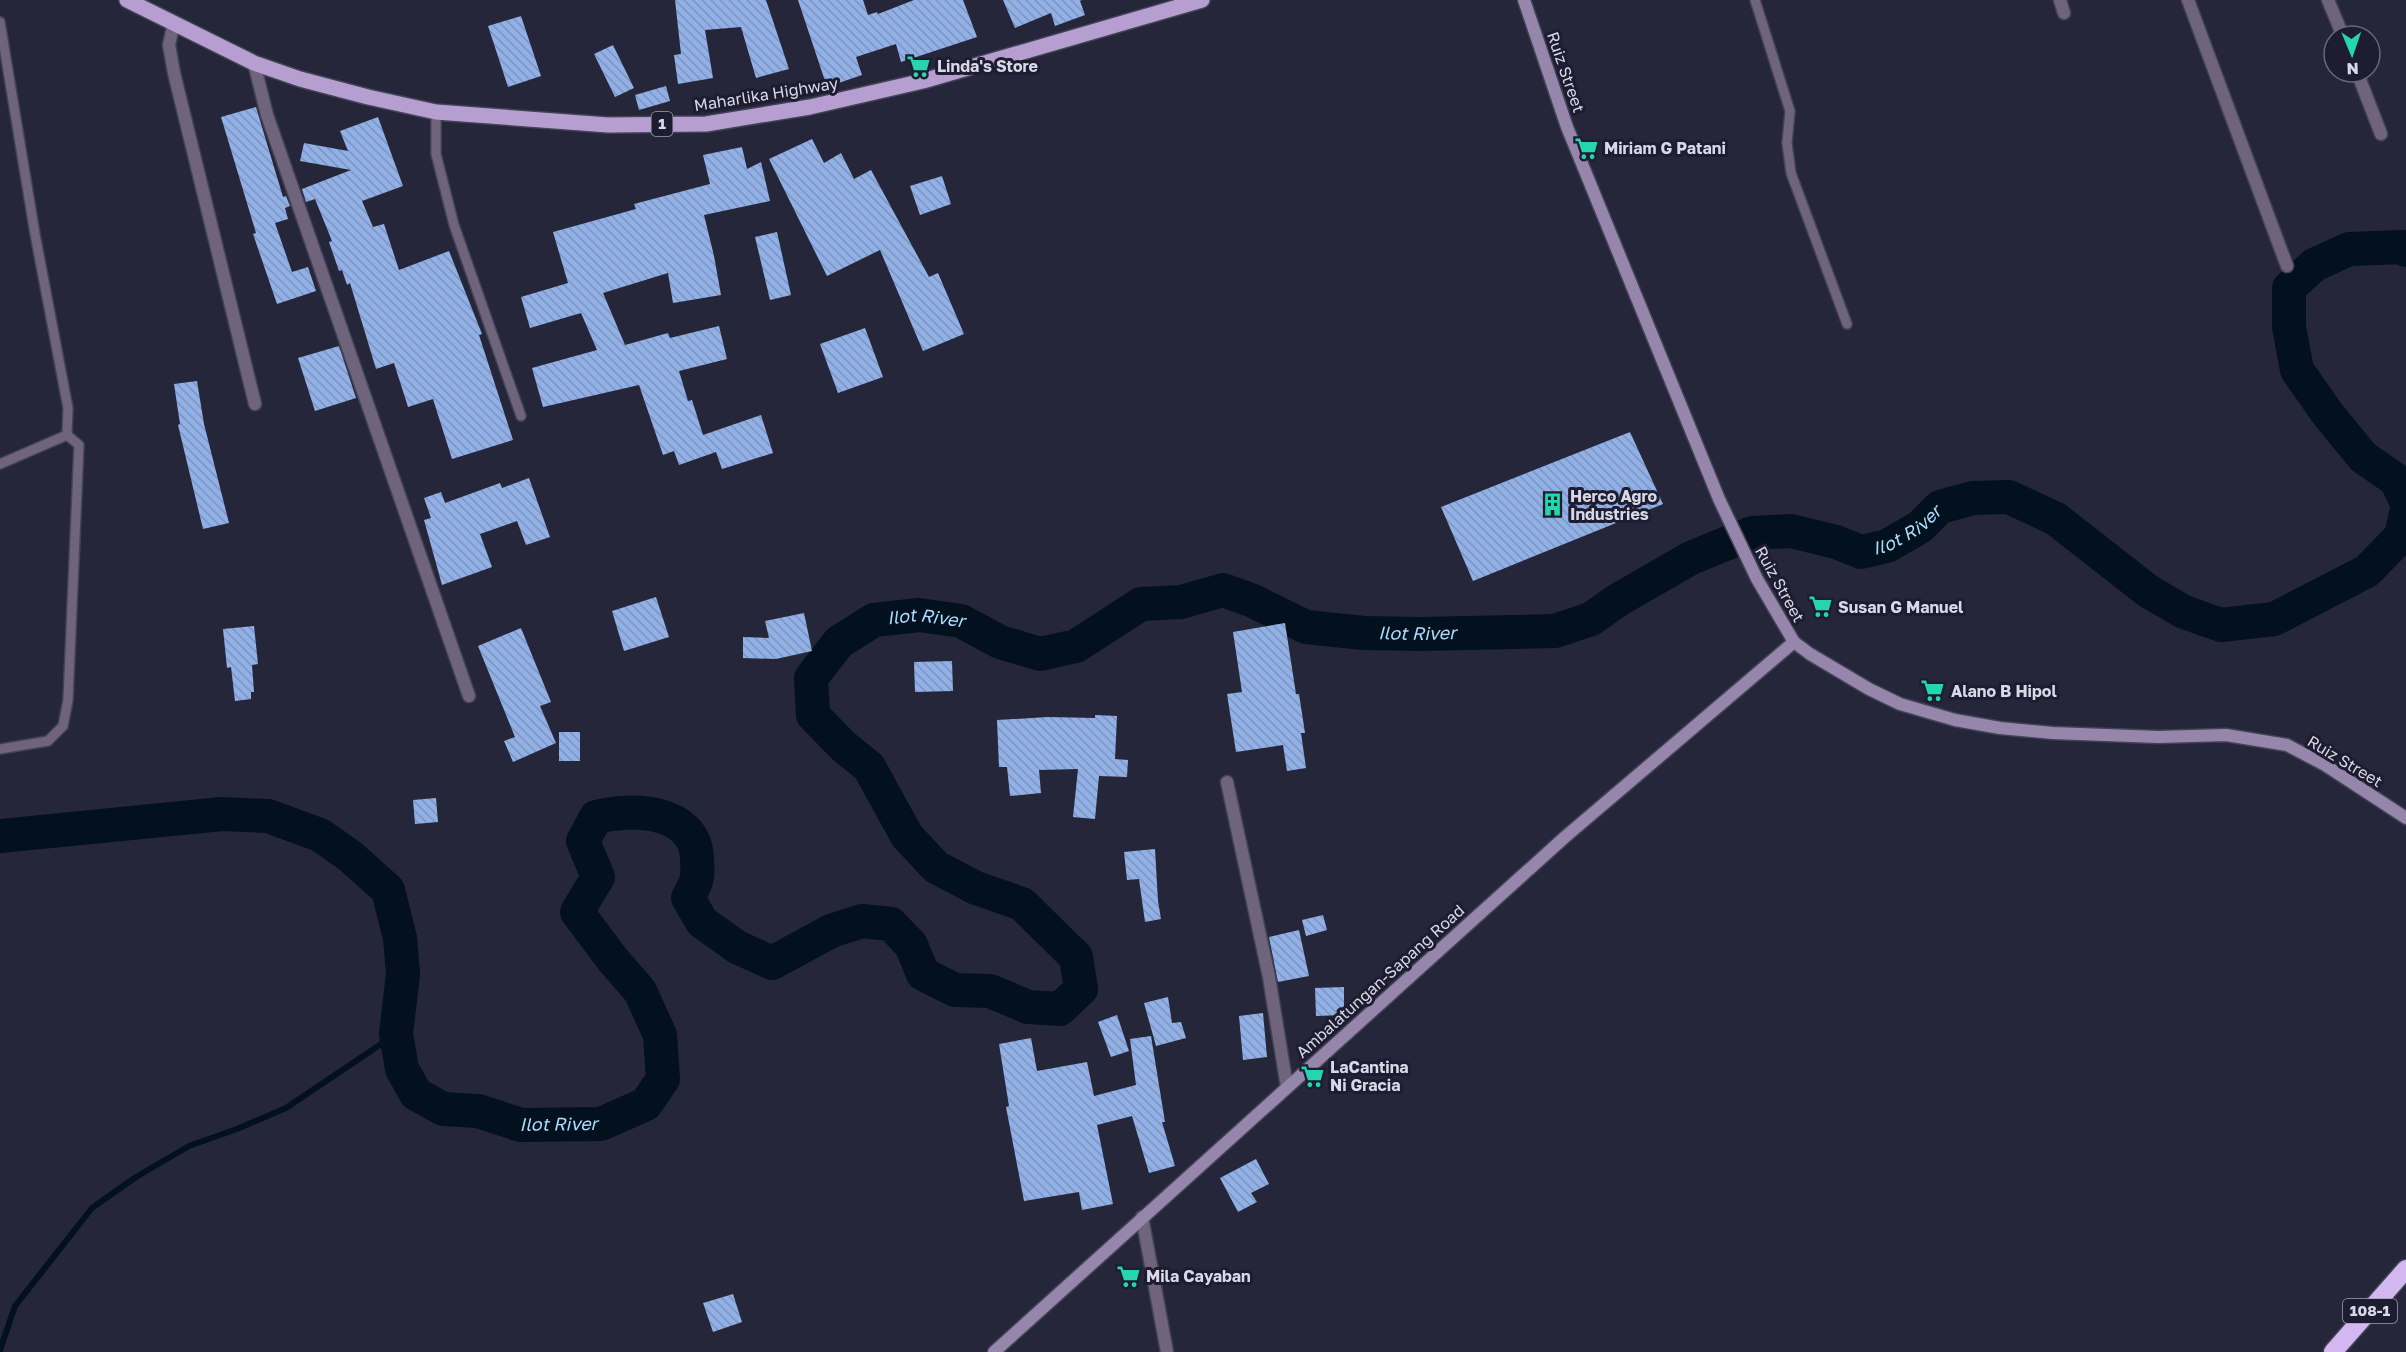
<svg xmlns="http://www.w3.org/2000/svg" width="2406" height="1352" font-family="'Golos Text',sans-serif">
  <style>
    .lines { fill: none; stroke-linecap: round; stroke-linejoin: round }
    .stream { stroke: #02111d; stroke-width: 6 }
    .river { stroke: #02111d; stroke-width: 34 }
    .building { fill: url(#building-back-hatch) }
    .lane-casing { stroke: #424357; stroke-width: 12 }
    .street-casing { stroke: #424357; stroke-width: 15 }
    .secondary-casing { stroke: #424357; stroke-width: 15 }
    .primary-casing { stroke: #424357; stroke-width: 18 }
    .highway-casing { stroke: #424357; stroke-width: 21 }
    .lane { stroke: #6f647c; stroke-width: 9 }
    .street { stroke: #6f647c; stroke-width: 12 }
    .secondary { stroke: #9786ab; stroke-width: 12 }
    .primary { stroke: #b69fd0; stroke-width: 15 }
    .highway { stroke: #d3b7f1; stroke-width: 18 }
    .labels { text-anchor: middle; stroke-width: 6; stroke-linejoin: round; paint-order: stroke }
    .shield { fill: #1d1c30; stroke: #a0a0b0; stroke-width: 1.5 }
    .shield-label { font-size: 15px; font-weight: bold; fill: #d8d9e7 }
    .poi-label { font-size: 16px; font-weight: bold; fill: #d8d9e7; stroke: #1d1c30; text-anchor: start }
    .street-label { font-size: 16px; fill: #d8d9e7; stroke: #1d1c30 }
    .water-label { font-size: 18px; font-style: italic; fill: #abdcfe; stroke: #1d1c30 }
  </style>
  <defs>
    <pattern id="building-back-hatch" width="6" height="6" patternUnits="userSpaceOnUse" patternTransform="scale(1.5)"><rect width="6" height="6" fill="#91b0e6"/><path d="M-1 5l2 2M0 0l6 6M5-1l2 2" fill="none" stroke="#7d94be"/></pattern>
  </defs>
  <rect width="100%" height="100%" fill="#26263b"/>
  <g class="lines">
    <polyline class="stream" points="0,1350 15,1306 92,1208 136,1177 189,1146 237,1129 286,1108 396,1034"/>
    <g class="river">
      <polyline points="2406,250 2403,247 2349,249 2314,265 2289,288 2289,327 2297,370 2327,413 2363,457 2396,480 2406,501"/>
      <path id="s1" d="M0,836L222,814L268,816L320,835L350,856L388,890L400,938L403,974L396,1034L402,1069L416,1094L443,1109L478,1111L521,1125L601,1124L646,1104L663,1079L660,1035L640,991L613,960L577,912L598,877L583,841L596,817C631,808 695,809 697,858C697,864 698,871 697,877C696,884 691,892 688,898L702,922L737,947L772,963L831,931L862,921L891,924L911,945L923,974L955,990L990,991L1028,1007L1060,1009L1081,989L1076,957L1022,904L976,888L936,867L907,836L869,767L843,746L813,715L811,678L839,642L874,620L919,615L961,621L1000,642L1040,654L1076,646L1141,604L1181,602L1223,590L1251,600L1306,627L1364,633L1419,634L1555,631L1591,619L1618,600L1691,558L1752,533L1791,531L1836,542L1861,552L1887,546L1920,527L1940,507L1973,498L2009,497L2056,519L2148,591L2184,612L2221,625L2274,619L2367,571L2401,536L2406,513"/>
    </g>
  </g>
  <g class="building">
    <polygon points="675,0 766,0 789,69 756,78 741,27 705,30 713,78 678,84 674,55 681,54"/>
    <polygon points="798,0 863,0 868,15 877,12 878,14 914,0 963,0 977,37 901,62 896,44 856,57 862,75 827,87"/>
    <polygon points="1003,0 1082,0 1080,1 1085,15 1055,26 1051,13 1015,28"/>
    <polygon points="521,16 541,76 508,87 488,26"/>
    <polygon points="613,45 634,88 615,97 594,54"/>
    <polygon points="666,86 670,101 639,110 635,95"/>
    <polygon points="256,107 283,197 286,196 290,206 285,208 288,219 275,223 292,272 308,267 316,291 277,304 253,234 256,233 221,117"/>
    <polygon points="378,117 403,186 362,201 373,227 384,224 399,270 449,251 482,334 479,335 513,440 452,459 433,399 408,407 394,363 376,369 350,283 347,285 342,270 339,271 329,242 332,241 315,199 306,202 302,189 351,170 300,161 304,143 348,151 340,131"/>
    <polygon points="812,139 824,163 841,153 854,179 871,170 929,277 938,273 964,334 923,351 880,250 827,276 769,159"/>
    <polygon points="742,147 747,169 761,162 770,201 704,215 714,256 721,295 673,303 668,273 603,293 625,345 668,333 670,338 719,326 727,359 679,371 688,401 692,400 703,435 761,415 773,453 722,469 716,452 679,465 674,451 663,455 639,385 543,407 532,368 597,350 581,313 530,328 521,297 568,283 553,232 636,209 634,204 710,184 703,155"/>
    <polygon points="942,176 951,204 920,215 910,186"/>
    <polygon points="777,232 791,295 770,300 755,237"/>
    <polygon points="865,328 883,377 838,393 820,344"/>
    <polygon points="339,346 356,398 315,411 298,358"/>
    <polygon points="197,381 204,424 229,523 203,529 178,425 180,424 174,384"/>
    <polygon points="1630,432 1663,504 1473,581 1441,507"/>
    <polygon points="529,478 550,537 526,545 517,521 480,534 492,567 442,585 424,520 431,518 424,498 441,492 445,503 500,483 502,488"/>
    <polygon points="656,597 669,637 624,651 612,611"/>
    <polygon points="804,613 812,651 776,659 743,658 743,637 769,638 765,621"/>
    <polygon points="1285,623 1296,694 1299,694 1305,733 1301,733 1306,768 1287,771 1283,745 1236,752 1227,694 1242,692 1233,632"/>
    <polygon points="254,626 258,664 252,665 254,692 251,692 251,699 235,701 231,667 227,668 223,629"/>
    <polygon points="521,628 551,702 540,706 556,743 513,762 504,741 515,737 478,646"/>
    <polygon points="952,661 953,691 915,692 914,662"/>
    <polygon points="1095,715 1117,716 1115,759 1128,760 1127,777 1099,776 1095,819 1073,817 1078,769 1039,770 1041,793 1010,796 1007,767 999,767 997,720 1048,717 1095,718"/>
    <rect x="559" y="732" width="21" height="29"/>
    <polygon points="436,798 438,822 415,824 413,800"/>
    <polygon points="1155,849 1158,901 1161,919 1145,922 1139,879 1127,880 1124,852"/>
    <polygon points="1323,915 1327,930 1306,936 1302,920"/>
    <polygon points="1299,930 1309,976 1278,982 1269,937"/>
    <polygon points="1344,987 1344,1015 1316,1016 1315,988"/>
    <polygon points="1168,997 1172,1023 1181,1022 1186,1038 1156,1046 1144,1003"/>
    <polygon points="1263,1013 1267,1057 1243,1060 1239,1016"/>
    <polygon points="1117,1015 1129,1051 1111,1057 1098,1022"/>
    <polygon points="1151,1036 1165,1122 1162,1122 1175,1166 1149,1173 1132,1116 1097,1125 1113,1204 1082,1210 1079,1192 1024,1201 1006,1107 1009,1106 999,1044 1031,1038 1037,1071 1087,1062 1094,1096 1136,1085 1130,1039"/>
    <polygon points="1256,1159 1269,1184 1251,1193 1257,1202 1238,1212 1220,1178"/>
    <polygon points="733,1294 742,1322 713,1332 703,1303"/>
  </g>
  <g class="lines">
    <defs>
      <g id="lane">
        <polyline points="1755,0 1790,111 1787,143 1791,173 1847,324"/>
        <polyline points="0,22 35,234 68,408 67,435"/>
        <polyline points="436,112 436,154 454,225 521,416"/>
        <polyline points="0,464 67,435"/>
        <polyline points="0,749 48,741 63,726 68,700 79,445 67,435"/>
      </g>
      <g id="street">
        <polyline points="2060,0 2064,13"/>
        <polyline points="2188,0 2287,266"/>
        <polyline points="2328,0 2343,36"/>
        <polyline points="174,22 169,45 174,73 255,404"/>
        <polyline points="254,63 267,115 469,696"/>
        <polyline points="2357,72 2381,134"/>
        <polyline points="1227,782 1269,977 1287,1087"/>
        <polyline points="1142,1217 1167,1352"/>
      </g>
      <g id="secondary">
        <polyline points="1524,0 1567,127 1719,499 1757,579 1794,642 1810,654 1869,689 1900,704 1955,720 2000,728 2053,733 2158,737 2226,735 2287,745 2325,765 2406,818"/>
        <polyline points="994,1352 1565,837 1794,642"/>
      </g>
      <polyline id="primary" points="127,0 254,63 300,79 368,97 436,112 608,125 706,124 810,107 923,81 1202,0"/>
      <polyline id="highway" points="2333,1352 2406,1269"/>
    </defs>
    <use href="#lane" class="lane-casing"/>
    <use href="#street" class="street-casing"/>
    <use href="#secondary" class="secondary-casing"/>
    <use href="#primary" class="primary-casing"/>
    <use href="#highway" class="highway-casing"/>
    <use href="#lane" class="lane"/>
    <use href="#street" class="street"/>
    <use href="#secondary" class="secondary"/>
    <use href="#primary" class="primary"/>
    <use href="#highway" class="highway"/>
  </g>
  <defs>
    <symbol id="supermarket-bare" viewBox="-9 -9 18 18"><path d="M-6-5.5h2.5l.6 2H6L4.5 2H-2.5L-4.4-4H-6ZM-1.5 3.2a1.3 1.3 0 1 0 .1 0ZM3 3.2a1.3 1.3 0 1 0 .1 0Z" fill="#24d5ae" stroke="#1d1c30" stroke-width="2.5" paint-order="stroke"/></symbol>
    <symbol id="building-bare" viewBox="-9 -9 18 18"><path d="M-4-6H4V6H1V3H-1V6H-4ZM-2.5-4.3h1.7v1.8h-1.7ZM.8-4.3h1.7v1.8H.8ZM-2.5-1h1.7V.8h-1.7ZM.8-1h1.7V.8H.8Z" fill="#24d5ae" stroke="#1d1c30" stroke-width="2.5" paint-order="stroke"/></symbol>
  </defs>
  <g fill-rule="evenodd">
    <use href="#supermarket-bare" x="902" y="50" width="33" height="33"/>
    <use href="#supermarket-bare" x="1570" y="132" width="33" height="33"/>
    <use href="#building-bare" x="1536" y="488" width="33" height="33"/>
    <use href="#supermarket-bare" x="1804" y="590" width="33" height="33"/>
    <use href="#supermarket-bare" x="1916" y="674" width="33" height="33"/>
    <use href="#supermarket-bare" x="1296" y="1060" width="33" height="33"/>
    <use href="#supermarket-bare" x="1112" y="1260" width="33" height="33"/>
  </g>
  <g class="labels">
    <g class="shield">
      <rect x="651.5" y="112" width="21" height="24" rx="4.5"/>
      <rect x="2343" y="1299" width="54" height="24" rx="4.5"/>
    </g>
    <g class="shield-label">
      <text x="662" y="129">1</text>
      <text x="2370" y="1316">108-1</text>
    </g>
    <g class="poi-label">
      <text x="937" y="72">Linda's Store</text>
      <text x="1604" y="154">Miriam G Patani</text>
      <text x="1570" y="502">Herco Agro<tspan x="1570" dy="18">Industries</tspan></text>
      <text x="1838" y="613">Susan G Manuel</text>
      <text x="1951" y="697">Alano B Hipol</text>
      <text x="1330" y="1073">LaCantina<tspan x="1330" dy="18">Ni Gracia</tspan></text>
      <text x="1146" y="1282">Mila Cayaban</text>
    </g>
    <g class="street-label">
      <text transform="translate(1566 72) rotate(71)" y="6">Ruiz Street</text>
      <text transform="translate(766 94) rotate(-9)" y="6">Maharlika Highway</text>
      <text transform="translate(1780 584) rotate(61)" y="6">Ruiz Street</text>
      <text transform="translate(2345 761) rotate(31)" y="6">Ruiz Street</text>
      <text transform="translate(1380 981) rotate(-42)" y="6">Ambalatungan-Sapang Road</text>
    </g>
    <g class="water-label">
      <text dy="6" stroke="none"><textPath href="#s1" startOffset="3453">Ilot River</textPath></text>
      <text dy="6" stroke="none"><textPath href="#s1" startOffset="2408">Ilot River</textPath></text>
      <text dy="6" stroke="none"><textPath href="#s1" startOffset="2930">Ilot River</textPath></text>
      <text dy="6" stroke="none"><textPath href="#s1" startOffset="771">Ilot River</textPath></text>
    </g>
  </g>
  <g transform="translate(2352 54) rotate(178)"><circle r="28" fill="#1d1c30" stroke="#686879" stroke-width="1.5"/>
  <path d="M0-4.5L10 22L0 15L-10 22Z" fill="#24d5ae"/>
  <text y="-9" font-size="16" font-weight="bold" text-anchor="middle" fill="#d8d9e7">N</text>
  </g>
</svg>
